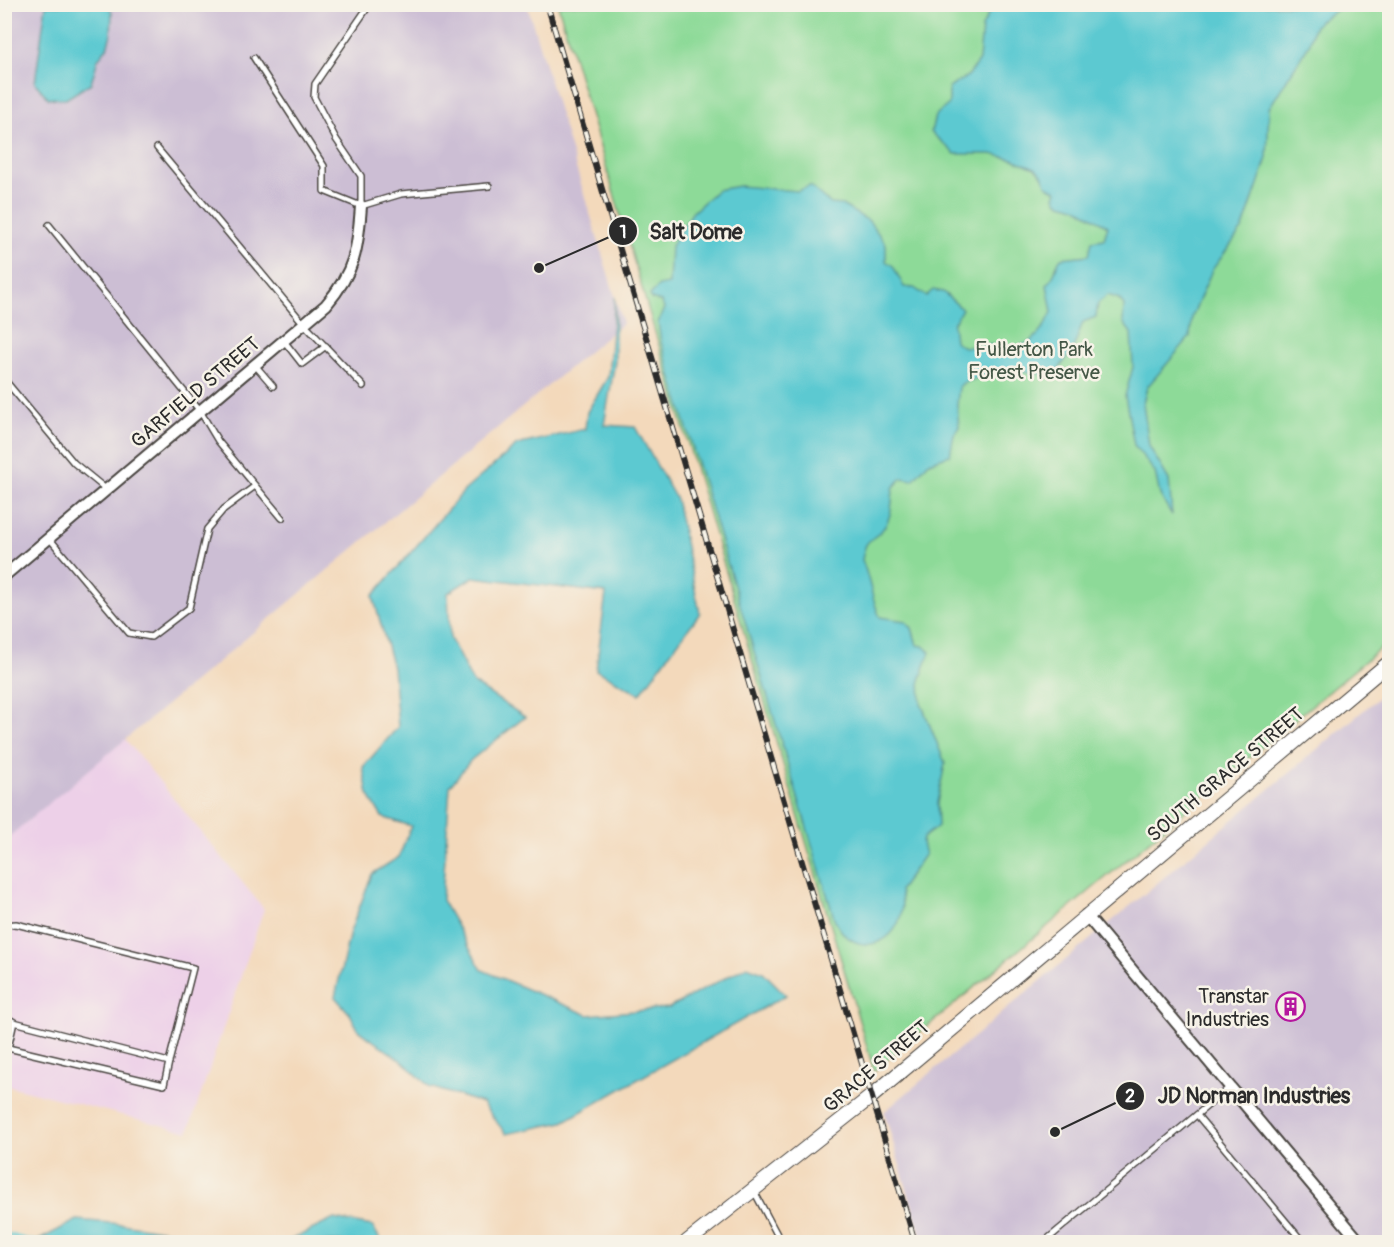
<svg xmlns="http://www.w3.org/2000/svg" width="1394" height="1247" font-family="Pangolin,sans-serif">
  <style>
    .built { fill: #edd0e8 }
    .industrial { fill: #ccbed4 }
    .green { fill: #8dda98; stroke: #5c8262; stroke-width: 1.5 }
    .water { fill: #5cc9d1; stroke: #447a7e; stroke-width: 1.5 }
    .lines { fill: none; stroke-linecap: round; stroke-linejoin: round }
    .stream { stroke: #5cc9d1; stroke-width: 4 }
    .service-casing { stroke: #494541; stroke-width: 8 }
    .minor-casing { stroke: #494541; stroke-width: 14 }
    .tertiary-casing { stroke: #494541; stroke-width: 16 }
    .service { stroke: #fff; stroke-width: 5 }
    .minor { stroke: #fff; stroke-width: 10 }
    .tertiary { stroke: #fff; stroke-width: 14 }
    .rail-casing { stroke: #2b2b2b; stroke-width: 6 }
    .rail { stroke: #f7f3e8; stroke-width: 4; stroke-dasharray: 11; stroke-linecap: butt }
    .labels { text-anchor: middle; stroke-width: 5; stroke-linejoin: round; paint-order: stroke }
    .park-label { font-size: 20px; fill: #445746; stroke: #f7f3e8 }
    .street-label { font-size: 20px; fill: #2b2b2b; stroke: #f7f3e8 }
    .poi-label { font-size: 20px; fill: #2b2b2b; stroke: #f7f3e8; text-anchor: end }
    .leader { fill: none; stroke: #2b2b2b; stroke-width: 2 }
    .callout-dot { fill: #2b2b2b; stroke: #f7f3e8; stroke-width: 2 }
    .mark-label { font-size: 18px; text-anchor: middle; font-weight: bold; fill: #fff }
    .callout-label { font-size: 21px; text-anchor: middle; font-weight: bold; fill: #2b2b2b; stroke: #f7f3e8; stroke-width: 5; stroke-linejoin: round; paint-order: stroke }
  </style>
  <rect width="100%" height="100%" fill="#f7f3e8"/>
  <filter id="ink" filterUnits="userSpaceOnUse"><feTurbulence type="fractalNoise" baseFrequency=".0167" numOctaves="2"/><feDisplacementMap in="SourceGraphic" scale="12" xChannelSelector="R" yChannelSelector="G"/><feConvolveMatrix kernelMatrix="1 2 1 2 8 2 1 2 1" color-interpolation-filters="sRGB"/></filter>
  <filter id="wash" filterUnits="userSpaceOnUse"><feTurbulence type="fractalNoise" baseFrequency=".008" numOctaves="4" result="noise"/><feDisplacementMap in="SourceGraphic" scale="24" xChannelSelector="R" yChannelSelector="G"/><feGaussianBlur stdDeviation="1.35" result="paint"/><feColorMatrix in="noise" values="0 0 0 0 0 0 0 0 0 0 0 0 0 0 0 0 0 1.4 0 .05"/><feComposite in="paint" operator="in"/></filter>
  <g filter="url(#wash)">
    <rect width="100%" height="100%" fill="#f3d9bb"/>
    <polygon class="built" points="125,739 264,909 188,1132 5,1085 4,840"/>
    <g class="industrial">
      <polygon points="5,5 527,5 623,323 5,840"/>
      <polygon points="1389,689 1389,1242 923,1242 884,1112"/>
    </g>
    <polygon class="green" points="558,5 1389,5 1389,641 874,1071"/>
    <g class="water">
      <polygon points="46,5 108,5 112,12 111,34 107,48 98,59 91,83 66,99 48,98 35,83"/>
      <path d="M993,5H1345L1319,21L1313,29L1310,43L1269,108L1267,158L1243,228L1212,270L1192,317L1190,337L1147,387L1143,403L1149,446L1169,480L1172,515L1160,495L1155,472L1134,445L1125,396L1133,367L1131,333L1123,322L1124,305L1119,299L1108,295L1098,303L1096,317L1083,322L1073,349L1059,369L1048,375L1013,370L982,376L963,383L959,387L957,405L959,427L954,434L950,455L929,462L913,480L902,478L893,488C892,502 892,519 882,530C869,544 866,536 862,560C870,579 871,598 880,617L905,621L912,628L917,645L923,646L930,652L920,680L921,703L945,763L937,803L938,826C925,838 918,834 925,854L900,890C913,943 853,966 834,918L661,342L658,323L664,308L661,302L651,299L650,295L659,286L669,284L671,246L692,213L717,190L739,186L797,191L810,186L831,204L842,205L869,221L886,244V261L893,266L904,287L914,288L926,296L933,290L943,292L962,309L953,324L955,341C965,351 972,346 985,345C991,344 997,347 1003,347C1029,350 1042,334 1052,312L1047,285C1056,277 1054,267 1061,258L1089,255L1092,241L1104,239L1108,226L1076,207L1058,202L1055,196L1057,191L1047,186L1042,175L1035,168L1013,159L991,154H955L931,132L935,116L949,104V88L969,75L979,60L982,27Z"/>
      <polygon points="615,297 615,362 604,425 635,427 676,499 700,613 640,694 596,670 606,593 473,577 448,593 450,638 473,683 525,717 471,760 450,786 442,900 482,970 588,1015 669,1008 747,966 763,972 786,995 563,1122 506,1134 482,1103 430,1087 402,1061 359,1031 350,1014 335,997 350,932 372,874 399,857 411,826 382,817 368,794 363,767 398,727 393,668 373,596 465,490 517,445 585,429 587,412 608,377"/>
      <polygon points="334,1219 372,1226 382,1242 286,1242"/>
      <polygon points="77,1220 122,1224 235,1242 35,1242"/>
    </g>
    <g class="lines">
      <polyline class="stream" points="4,1234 35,1242"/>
    </g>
  </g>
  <g filter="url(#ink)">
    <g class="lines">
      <defs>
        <g id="service">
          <polyline points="254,58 324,166 324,191 361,206 401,194 489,186"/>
          <polyline points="157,148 304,324 363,386"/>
          <polyline points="361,206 361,176 336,139 314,97 315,84 370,4"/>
          <polyline points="49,225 200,411 218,441 282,518"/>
          <polyline points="284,341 302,364 326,346"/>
          <polyline points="255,365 273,386"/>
          <polyline points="4,379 74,463 107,490"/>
          <polyline points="49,538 129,633 151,637 189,608 207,529 224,509 255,486"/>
          <polyline points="4,925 16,924 193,968 169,1062"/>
          <polyline points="4,1016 14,1022 169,1062 164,1085 8,1048 14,1022"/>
          <polyline points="1197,1115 1303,1242"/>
          <polyline points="754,1191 781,1242"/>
          <polyline points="1044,1242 1230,1087"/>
        </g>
        <g id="minor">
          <path d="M4,576L326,305C355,271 358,249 361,206"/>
          <polyline points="1086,915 1360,1242"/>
        </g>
        <polyline id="tertiary" points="687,1242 872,1096 1390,662"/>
      </defs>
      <use href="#service" class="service-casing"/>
      <use href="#minor" class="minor-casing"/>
      <use href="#tertiary" class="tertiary-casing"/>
      <use href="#service" class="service"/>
      <use href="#minor" class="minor"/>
      <use href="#tertiary" class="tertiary"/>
      <defs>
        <polyline id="rail" points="547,4 915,1242"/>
      </defs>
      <use href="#rail" class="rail-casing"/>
      <use href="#rail" class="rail"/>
    </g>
  </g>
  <defs>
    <symbol id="building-ring" viewBox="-11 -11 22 22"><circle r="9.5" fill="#f7f3e8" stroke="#b5179e" stroke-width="1.5"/><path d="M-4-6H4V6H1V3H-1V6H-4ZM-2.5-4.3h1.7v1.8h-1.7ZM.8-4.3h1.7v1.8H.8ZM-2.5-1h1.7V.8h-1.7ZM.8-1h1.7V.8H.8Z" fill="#b5179e"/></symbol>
  </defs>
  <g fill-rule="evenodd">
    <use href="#building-ring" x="1274" y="990" width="33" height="33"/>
  </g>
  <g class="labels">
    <g class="park-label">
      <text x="1034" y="356">Fullerton Park<tspan x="1034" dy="23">Forest Preserve</tspan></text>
    </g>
    <g class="street-label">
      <text transform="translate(195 392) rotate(-40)" y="7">GARFIELD STREET</text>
      <text transform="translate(1225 774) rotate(-40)" y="7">SOUTH GRACE STREET</text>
      <text transform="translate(876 1066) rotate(-40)" y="7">GRACE STREET</text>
    </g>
    <g class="poi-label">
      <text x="1269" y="1003">Transtar<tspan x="1269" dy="23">Industries</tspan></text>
    </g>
  </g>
  <path class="leader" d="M539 268L623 231M1055 1132L1130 1096"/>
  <g class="callout-dot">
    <circle cx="539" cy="268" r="6"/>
    <circle cx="1055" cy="1132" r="6"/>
    <circle cx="623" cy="231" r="15"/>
    <circle cx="1130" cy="1096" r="15"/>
  </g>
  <g class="mark-label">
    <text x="623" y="238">1</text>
    <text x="1130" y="1102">2</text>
  </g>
  <g class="callout-label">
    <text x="696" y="239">Salt Dome</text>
    <text x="1254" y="1103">JD Norman Industries</text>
  </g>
  <rect width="1394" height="1247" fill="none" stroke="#f7f3e8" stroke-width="24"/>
</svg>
